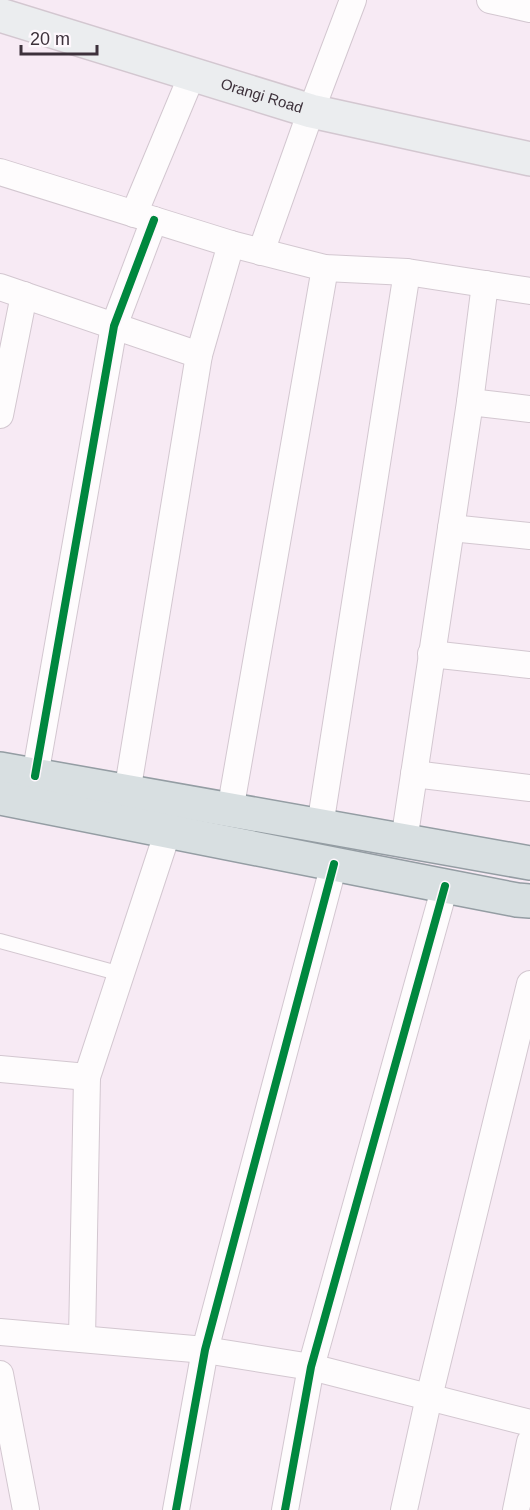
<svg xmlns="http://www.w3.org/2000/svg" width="530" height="1510" font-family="Arial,sans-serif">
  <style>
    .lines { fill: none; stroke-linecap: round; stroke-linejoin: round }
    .lane-casing { stroke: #d3c7d0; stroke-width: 16 }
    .street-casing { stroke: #d3c7d0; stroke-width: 28 }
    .secondary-casing { stroke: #d3c7d0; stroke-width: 36 }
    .primary-casing { stroke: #949da3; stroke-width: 36 }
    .lane { stroke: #fefcfd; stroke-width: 14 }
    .street { stroke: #fefcfd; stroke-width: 26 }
    .secondary { stroke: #ebedef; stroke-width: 33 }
    .primary { stroke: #d8dfe1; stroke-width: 33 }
    .cycleway-casing { stroke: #fef8fd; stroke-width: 11 }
    .cycleway { stroke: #00873e; stroke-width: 8 }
    .labels { text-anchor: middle; stroke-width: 4.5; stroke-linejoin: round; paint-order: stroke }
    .street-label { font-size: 15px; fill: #3d313b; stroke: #fef8fd }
  </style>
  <rect width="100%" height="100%" fill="#f7eaf4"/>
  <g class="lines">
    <defs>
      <polyline id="lane" points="0,941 121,974"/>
      <g id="street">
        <polyline points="490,0 530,9"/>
        <polyline points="0,172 231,244 325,268 407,272 530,291"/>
        <polyline points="134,214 192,75"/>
        <polyline points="261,252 311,111 353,0"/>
        <polyline points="0,287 199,355"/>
        <polyline points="470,402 485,284"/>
        <polyline points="0,415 24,295"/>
        <polyline points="451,528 530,536"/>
        <polyline points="431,654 530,665"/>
        <polyline points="414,774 530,788"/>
        <polyline points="35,776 114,326 154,220"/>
        <polyline points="127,793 199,355 231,244"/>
        <polyline points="230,811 325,268"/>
        <polyline points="320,826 407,272"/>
        <polyline points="404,841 470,402 530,409"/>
        <polyline points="0,1069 87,1077 168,831"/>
        <polyline points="0,1332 205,1350 311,1367 530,1423"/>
        <polyline points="82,1339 87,1077"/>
        <polyline points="0,1374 26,1510"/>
        <polyline points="176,1510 205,1350 334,864"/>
        <polyline points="285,1510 311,1367 445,886"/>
        <polyline points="404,1510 429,1397 530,984"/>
        <polyline points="516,1510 530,1442"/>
      </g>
      <g id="secondary">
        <path id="s1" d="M0,15L311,111L530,159"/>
      </g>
      <g id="primary">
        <polyline points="0,769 530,863"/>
        <polyline points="0,798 445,886 517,900 530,901"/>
      </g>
    </defs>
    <use href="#lane" class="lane-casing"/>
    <use href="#street" class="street-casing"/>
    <use href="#secondary" class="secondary-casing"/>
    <use href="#primary" class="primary-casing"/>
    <use href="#lane" class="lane"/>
    <use href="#street" class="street"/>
    <use href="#secondary" class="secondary"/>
    <use href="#primary" class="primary"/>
    <defs>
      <g id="cycleway">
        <polyline points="35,776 114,326 154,220"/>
        <polyline points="176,1510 205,1350 334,864"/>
        <polyline points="285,1510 311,1367 445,886"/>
      </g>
    </defs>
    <use href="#cycleway" class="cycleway-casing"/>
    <use href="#cycleway" class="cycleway"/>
  </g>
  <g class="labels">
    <g class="street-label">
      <text dy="5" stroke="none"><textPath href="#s1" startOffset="274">Orangi Road</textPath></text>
    </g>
  </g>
  <path d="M21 45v9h76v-9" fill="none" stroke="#3d313b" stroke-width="3"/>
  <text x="30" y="45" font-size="18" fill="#3d313b" stroke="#fef8fd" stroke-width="4.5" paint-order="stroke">20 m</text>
</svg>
